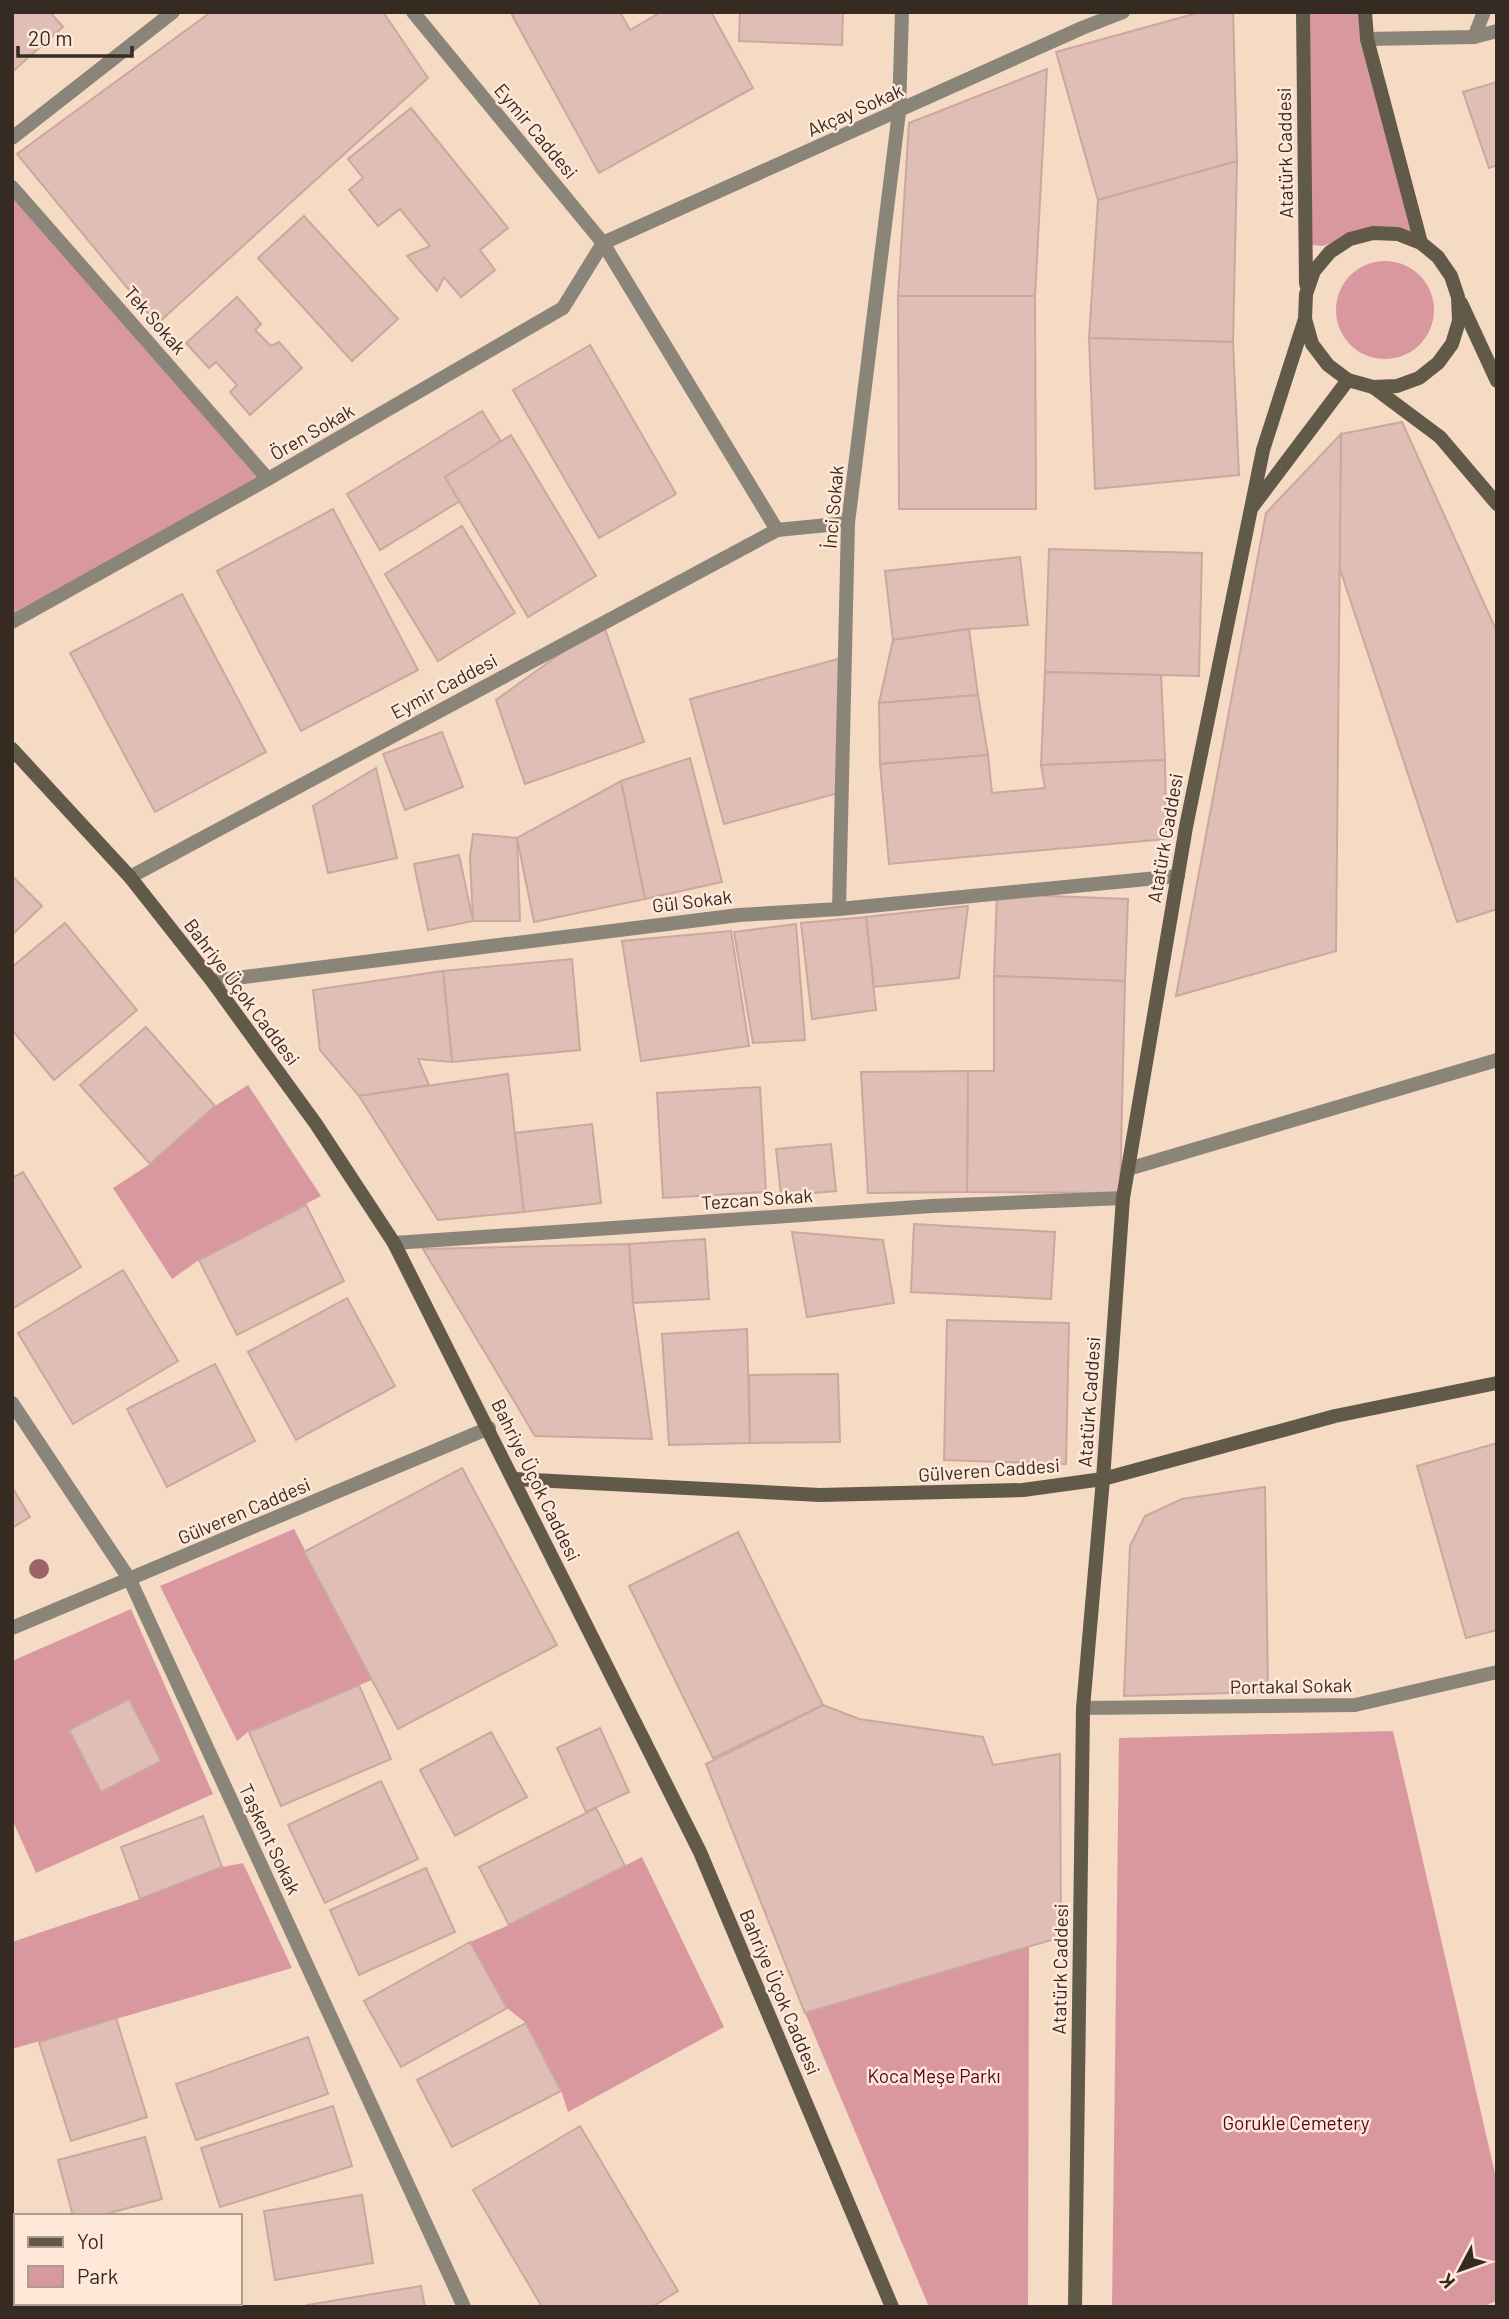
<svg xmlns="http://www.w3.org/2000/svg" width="1509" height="2319" font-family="Barlow,sans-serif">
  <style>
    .green { fill: #d998a0 }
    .building { fill: #e1beb5; stroke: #caa89e; stroke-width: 2 }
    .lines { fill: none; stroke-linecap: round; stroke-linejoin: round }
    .street { stroke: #8b8579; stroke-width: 14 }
    .secondary { stroke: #625a49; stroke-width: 14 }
    .tree { fill: #9c6468 }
    .labels { text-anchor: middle; stroke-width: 5; stroke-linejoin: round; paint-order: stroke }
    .street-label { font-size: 19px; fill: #352b23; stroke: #ffe8d7 }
    .park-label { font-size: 19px; fill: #53031c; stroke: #ffe8d7 }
  </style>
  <rect width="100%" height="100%" fill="#f5dac4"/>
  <g class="green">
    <polygon points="1303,12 1365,12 1415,241 1373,233 1322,246 1305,244"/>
    <polygon points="12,187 268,479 12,622"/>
    <circle cx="1385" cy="310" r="49"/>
    <polygon points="248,1085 321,1196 199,1260 172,1279 113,1188 150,1164 215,1106"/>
    <polygon points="294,1529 372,1680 249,1731 237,1741 160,1586"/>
    <polygon points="131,1609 213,1794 36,1873 12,1819 12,1661"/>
    <polygon points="1393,1731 1497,2182 1497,2301 1481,2307 1112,2307 1119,1738"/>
    <polygon points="642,1857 724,2027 568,2112 561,2090 526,2023 507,2008 470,1942 509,1925"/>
    <polygon points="243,1863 292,1968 12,2049 12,1942 140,1899 222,1867"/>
    <polygon points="1029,1947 1028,2307 929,2307 805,2013"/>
  </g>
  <g class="building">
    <polygon points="12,12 50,12 63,27 12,72"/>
    <polygon points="211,12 383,12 428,78 157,324 17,154"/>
    <polygon points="517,12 620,12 630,30 661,12 711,12 753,88 599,173 512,15"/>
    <polygon points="740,12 843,12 842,45 739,41"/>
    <polygon points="1201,12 1233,12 1237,161 1098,200 1056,52"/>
    <polygon points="1047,69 1035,296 898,296 909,123"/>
    <polygon points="1497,82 1497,165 1489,168 1463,92"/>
    <polygon points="411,108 508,228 480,250 495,270 461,297 444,277 437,291 407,256 430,246 400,209 378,226 349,190 363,178 348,159"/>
    <polygon points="1237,161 1233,342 1089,338 1098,200"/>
    <polygon points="304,216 398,319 352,361 258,258"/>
    <polygon points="898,296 1035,296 1036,509 899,509"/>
    <polygon points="237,297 261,324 255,330 271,346 279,342 302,368 250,415 230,392 237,385 216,362 209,368 186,343"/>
    <polygon points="1089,338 1233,342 1239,475 1095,489"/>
    <polygon points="590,345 676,494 599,538 513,390"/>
    <polygon points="482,411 502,443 445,477 460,501 380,550 347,494"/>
    <polygon points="1402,422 1497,632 1497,909 1457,922 1339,566 1341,434"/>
    <polygon points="1341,434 1336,951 1176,996 1266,513"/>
    <polygon points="511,435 596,576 528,617 445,477"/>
    <polygon points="333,509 418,670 301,731 217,571"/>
    <polygon points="462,526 515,613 438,661 385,574"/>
    <polygon points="1049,549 1202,553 1199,676 1045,672"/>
    <polygon points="1020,557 1028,625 969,629 893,640 885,571"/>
    <polygon points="182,594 266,752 155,812 70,653"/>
    <polygon points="603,623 644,742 525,784 496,700"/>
    <polygon points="969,629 978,695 879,703 893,640"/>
    <polygon points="845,657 842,792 724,824 690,699"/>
    <polygon points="1045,672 1161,675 1165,760 1041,765"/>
    <polygon points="978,695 988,755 880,764 879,703"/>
    <polygon points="442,732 463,787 405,810 383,754"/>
    <polygon points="988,755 992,793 1045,788 1041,765 1165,760 1166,839 889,864 880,764"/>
    <polygon points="690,758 722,882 645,899 621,781"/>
    <polygon points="376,768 397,858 328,873 313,806"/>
    <polygon points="621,781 645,899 534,922 517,838"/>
    <polygon points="473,834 517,838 520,921 473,921 470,857"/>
    <polygon points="459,855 473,921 428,930 414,864"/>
    <polygon points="12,876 42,906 12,935"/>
    <polygon points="997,894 1128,899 1125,981 994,976"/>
    <polygon points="968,906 959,978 874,987 866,917"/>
    <polygon points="866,917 876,1010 812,1019 801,923"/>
    <polygon points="65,923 137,1010 54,1080 12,1030 12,967"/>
    <polygon points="796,924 805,1040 753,1043 734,932"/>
    <polygon points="731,931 749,1046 641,1061 622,941"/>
    <polygon points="572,959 580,1050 452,1062 443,971"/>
    <polygon points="443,971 452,1062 418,1059 429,1085 359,1096 320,1050 313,990"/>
    <polygon points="994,976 1125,981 1120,1193 967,1192 968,1071 994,1071"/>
    <polygon points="146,1027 215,1106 150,1164 80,1085"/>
    <polygon points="968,1071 967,1192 868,1193 861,1072"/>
    <polygon points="508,1074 524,1212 438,1220 359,1096"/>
    <polygon points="760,1087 766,1192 663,1198 657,1093"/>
    <polygon points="592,1124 601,1203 524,1212 515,1133"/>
    <polygon points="831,1144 836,1191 781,1196 776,1149"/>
    <polygon points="23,1172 81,1267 12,1309 12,1178"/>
    <polygon points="306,1205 344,1281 237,1335 199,1260"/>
    <polygon points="914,1224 1055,1232 1051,1299 911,1292"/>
    <polygon points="792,1232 883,1240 894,1303 807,1317"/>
    <polygon points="705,1239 709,1299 633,1303 629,1244"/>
    <polygon points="629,1244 633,1303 652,1439 535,1436 423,1249"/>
    <polygon points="123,1270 178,1361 73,1424 18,1333"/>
    <polygon points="347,1298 395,1386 296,1440 248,1352"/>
    <polygon points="947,1320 1069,1323 1066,1464 944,1460"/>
    <polygon points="747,1329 750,1443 669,1445 662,1334"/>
    <polygon points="215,1364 255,1441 167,1487 127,1409"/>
    <polygon points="838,1374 840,1442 750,1443 749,1375"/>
    <polygon points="1497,1443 1497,1630 1466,1638 1417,1466"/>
    <polygon points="462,1468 557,1645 398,1729 304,1552"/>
    <polygon points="12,1487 30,1517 12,1528"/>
    <polygon points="1265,1487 1268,1692 1124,1696 1130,1546 1145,1516 1182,1499"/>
    <polygon points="738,1532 823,1705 713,1758 629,1586"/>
    <polygon points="359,1685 391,1759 281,1806 249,1732"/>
    <polygon points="129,1699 161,1761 101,1792 69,1730"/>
    <polygon points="823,1705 859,1719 983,1737 993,1765 1060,1754 1061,1937 805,2013 706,1764"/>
    <polygon points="600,1728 629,1792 586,1812 557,1748"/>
    <polygon points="491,1732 527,1797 455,1836 420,1770"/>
    <polygon points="381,1781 418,1859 325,1903 288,1825"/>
    <polygon points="596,1808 625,1866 509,1925 479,1867"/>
    <polygon points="203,1816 222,1867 140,1899 121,1847"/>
    <polygon points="426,1868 455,1932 359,1975 330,1910"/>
    <polygon points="470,1942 507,2008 401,2067 364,2001"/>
    <polygon points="116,2018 147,2117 71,2141 39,2042"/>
    <polygon points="526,2023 561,2091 452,2147 417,2080"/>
    <polygon points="308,2037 328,2094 196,2140 176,2084"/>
    <polygon points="333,2106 352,2166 220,2207 201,2148"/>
    <polygon points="580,2126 678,2291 652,2307 542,2307 473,2190"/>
    <polygon points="145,2137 162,2199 98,2216 73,2216 58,2160"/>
    <polygon points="362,2195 373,2263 275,2280 264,2211"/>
    <polygon points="421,2286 425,2307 307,2307 307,2305"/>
    <polygon points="68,2303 196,2303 197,2304 189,2307 70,2307"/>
  </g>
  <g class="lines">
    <g class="street">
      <polyline points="1474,37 1484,12"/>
      <polyline points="1367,39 1474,37 1497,31"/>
      <polyline points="12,138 173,12"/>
      <polyline points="12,187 268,479"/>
      <polyline points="777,530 848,523"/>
      <polyline points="12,622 268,479 563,308 603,243 1082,28 1123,12"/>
      <polyline points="130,877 777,530 603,243 413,12"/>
      <polyline points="839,909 848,523 899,112 902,12"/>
      <polyline points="212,981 739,915 839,909 1178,876"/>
      <polyline points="1128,1169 1497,1060"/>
      <polyline points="394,1243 932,1206 1123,1198"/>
      <polyline points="12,1403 130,1580 464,2307"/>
      <polyline points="12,1628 489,1428"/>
      <polyline points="1083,1708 1355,1705 1497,1672"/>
      <polyline points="12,2281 16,2291"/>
      <polyline points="20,2303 21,2307"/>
    </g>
    <g class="secondary">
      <polyline points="1303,12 1306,284"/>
      <polyline points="1365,12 1367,39 1421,243"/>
      <polyline points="1461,303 1497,381"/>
      <polyline points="1373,387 1440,437 1497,504"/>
      <polyline points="1253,506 1348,380"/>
      <polyline points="12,749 130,877 212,981 316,1124 394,1243 700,1852 892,2307"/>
      <polyline points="514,1479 820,1495 1023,1490 1103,1479 1335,1416 1497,1383"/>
      <polyline points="1075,2307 1083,1708 1103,1479 1123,1198 1186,827 1263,450 1305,319 1306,294 1314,271 1330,252 1350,239 1373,233 1398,234 1421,243 1438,257 1451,276 1458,297 1459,321 1452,344 1438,363 1419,378 1397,386 1373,387 1348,380 1328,365 1312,344 1305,319"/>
    </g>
  </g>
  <circle class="tree" cx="39" cy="1569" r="10"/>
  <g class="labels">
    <g class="street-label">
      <text transform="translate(855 110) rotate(-24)" y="7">Akçay Sokak</text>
      <text transform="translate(536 131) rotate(50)" y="7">Eymir Caddesi</text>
      <text transform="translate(1285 153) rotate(-91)" y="7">Atatürk Caddesi</text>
      <text transform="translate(155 320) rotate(49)" y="7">Tek Sokak</text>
      <text transform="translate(312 432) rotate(-30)" y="7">Ören Sokak</text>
      <text transform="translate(833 507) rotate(-85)" y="7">İnci Sokak</text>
      <text transform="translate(444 686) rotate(-28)" y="7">Eymir Caddesi</text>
      <text transform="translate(1165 838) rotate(-80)" y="7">Atatürk Caddesi</text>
      <text transform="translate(692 901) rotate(-7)" y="7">Gül Sokak</text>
      <text transform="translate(242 992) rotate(53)" y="7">Bahriye Üçok Caddesi</text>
      <text transform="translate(757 1199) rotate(-4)" y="7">Tezcan Sokak</text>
      <text transform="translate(1089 1402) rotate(-86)" y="7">Atatürk Caddesi</text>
      <text transform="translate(989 1470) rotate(-4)" y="7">Gülveren Caddesi</text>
      <text transform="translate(536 1480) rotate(64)" y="7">Bahriye Üçok Caddesi</text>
      <text transform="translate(244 1511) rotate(-23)" y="7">Gülveren Caddesi</text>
      <text transform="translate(1291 1686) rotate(-1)" y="7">Portakal Sokak</text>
      <text transform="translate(270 1839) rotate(65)" y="7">Taşkent Sokak</text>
      <text transform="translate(1060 1969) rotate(-89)" y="7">Atatürk Caddesi</text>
      <text transform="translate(780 1992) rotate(67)" y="7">Bahriye Üçok Caddesi</text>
    </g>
    <g class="park-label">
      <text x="934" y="2083">Koca Meşe Parkı</text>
      <text x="1296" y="2130">Gorukle Cemetery</text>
    </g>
  </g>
  <rect width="1509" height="2319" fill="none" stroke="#352b23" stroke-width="28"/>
  <rect x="14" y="2214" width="228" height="91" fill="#ffe8d7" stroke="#ae9c8f" stroke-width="2"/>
  <rect x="28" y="2237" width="35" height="10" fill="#625a49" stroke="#ae9c8f" stroke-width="2"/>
  <text x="77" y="2249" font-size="21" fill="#352b23">Yol</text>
  <rect x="28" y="2266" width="35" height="21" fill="#d998a0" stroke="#ae9c8f" stroke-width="2"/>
  <text x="77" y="2284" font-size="21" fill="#352b23">Park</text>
  <g transform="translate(1460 2270) rotate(229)" stroke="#ffe8d7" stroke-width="5" paint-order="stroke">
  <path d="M0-5L12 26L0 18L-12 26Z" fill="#352b23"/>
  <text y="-10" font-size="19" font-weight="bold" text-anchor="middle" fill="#352b23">K</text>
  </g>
  <path d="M18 46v10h114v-10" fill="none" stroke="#352b23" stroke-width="3.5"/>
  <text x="28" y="46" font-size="21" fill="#352b23" stroke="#ffe8d7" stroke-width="5" paint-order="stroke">20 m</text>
</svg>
